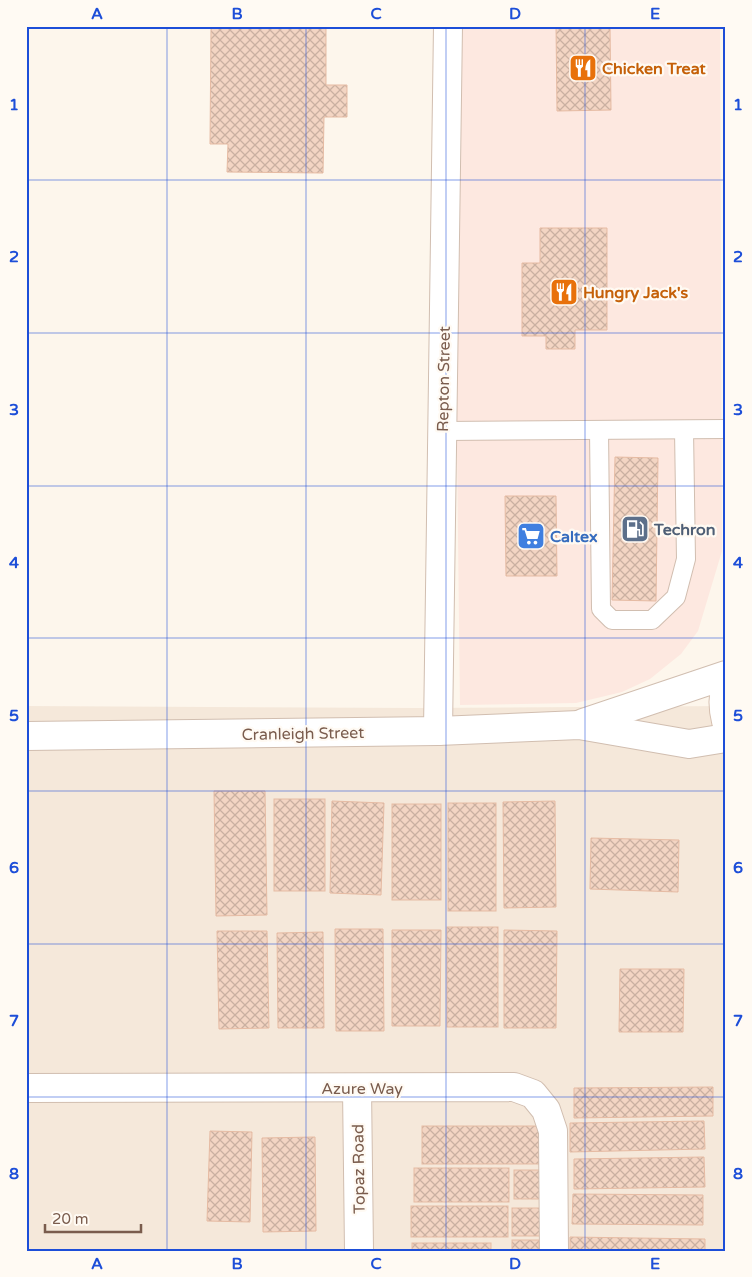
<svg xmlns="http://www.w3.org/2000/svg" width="752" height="1277" font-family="'Varela Round',sans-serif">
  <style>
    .residential { fill: #f5e8da }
    .commercial { fill: #fde8e0 }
    .building { fill: url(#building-cross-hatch); stroke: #e6bba3 }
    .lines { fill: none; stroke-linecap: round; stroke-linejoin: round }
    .lane-casing { stroke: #d1beb0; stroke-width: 20 }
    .street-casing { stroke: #d1beb0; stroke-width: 30 }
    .secondary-casing { stroke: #d6c0b0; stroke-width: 30 }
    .lane { stroke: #fff; stroke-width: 18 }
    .street { stroke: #fff; stroke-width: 28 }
    .secondary { stroke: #fff; stroke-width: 28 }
    .grid { fill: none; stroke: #1d4ed8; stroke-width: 1; stroke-opacity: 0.55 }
    .labels { text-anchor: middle; stroke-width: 4.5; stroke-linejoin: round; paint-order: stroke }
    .food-label { font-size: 16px; font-weight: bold; fill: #c56008; stroke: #fffaf3; text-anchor: start }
    .street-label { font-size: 16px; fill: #7a5c4d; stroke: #fffaf3 }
    .service-label { font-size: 16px; font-weight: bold; fill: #4e5e75; stroke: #fffaf3; text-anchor: start }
    .shop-label { font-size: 16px; font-weight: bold; fill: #366cbe; stroke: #fffaf3; text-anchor: start }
    .neatline { fill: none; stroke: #1d4ed8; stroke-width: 2 }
    .grid-label { font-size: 16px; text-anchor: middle; font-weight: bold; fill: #1d4ed8 }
  </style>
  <defs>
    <pattern id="building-cross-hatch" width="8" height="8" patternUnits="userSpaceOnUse" patternTransform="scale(1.25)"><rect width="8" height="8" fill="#f3d5c3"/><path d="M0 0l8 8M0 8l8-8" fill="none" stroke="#cab0a1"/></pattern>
  </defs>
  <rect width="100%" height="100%" fill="#fdf6ec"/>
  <polygon class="residential" points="26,706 417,708 726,706 726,1251 26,1251"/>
  <polygon class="commercial" points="452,26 720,26 722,551 698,631 681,654 650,679 622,692 576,703 460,705"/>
  <g class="building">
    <polygon points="211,26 326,26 326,85 347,85 347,117 324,117 323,173 227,172 228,144 210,144"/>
    <polygon points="556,26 610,26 611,110 557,111"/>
    <polygon points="540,228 607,228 607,330 575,330 575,349 546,349 546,336 522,336 522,263 540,263"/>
    <polygon points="615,457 658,458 656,601 612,600"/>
    <polygon points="505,496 556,496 557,576 506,576"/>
    <polygon points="214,791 265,791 267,915 216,916"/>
    <rect x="274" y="799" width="51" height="92"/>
    <polygon points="332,801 384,803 381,895 330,893"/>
    <polygon points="555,801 556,907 504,908 503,802"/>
    <rect x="448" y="803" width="48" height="108"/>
    <rect x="392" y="804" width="49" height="96"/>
    <polygon points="591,838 679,840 678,892 590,889"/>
    <rect x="447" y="927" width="51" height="100"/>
    <polygon points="335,929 383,929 384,1031 336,1031"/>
    <polygon points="392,930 441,930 440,1026 392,1026"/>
    <polygon points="504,930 557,931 556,1028 504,1028"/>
    <polygon points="217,931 267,931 269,1028 219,1029"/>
    <polygon points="323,932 324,1028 278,1028 277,933"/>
    <polygon points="620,969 684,969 683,1032 619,1032"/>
    <polygon points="713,1087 713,1116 574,1118 574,1088"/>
    <polygon points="704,1121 705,1149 570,1152 570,1123"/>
    <rect x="422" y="1126" width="117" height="38"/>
    <polygon points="210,1131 252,1132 250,1222 207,1221"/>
    <polygon points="315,1137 316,1231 263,1232 262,1138"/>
    <polygon points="704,1157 705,1187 574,1189 574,1159"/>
    <rect x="414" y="1168" width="95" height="34"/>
    <rect x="514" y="1170" width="27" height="29"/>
    <polygon points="573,1194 703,1195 703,1225 572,1224"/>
    <rect x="411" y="1206" width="97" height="31"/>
    <rect x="512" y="1208" width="28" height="28"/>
    <polygon points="570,1237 705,1239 705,1251 570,1251"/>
    <rect x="512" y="1240" width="27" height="11"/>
    <rect x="412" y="1243" width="79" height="8"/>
    <rect x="185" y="1250" width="116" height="1"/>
  </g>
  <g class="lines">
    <defs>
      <g id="lane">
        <polyline points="599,430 601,609 612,620 652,620 676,597 686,559 684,430"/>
        <polyline points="442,431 726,429"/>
      </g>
      <g id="street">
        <polyline points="583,723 726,675"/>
        <polyline points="438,731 448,26"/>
        <polyline points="26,736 438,731 579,725 689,744 726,738"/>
        <polyline points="26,1088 514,1087 533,1094 546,1110 553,1131 554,1251"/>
        <polyline points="357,1088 359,1251"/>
      </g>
      <path id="secondary" d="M726,686C722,698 723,709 726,721"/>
    </defs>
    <use href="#lane" class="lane-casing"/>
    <use href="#street" class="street-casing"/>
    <use href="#secondary" class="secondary-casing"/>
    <use href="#lane" class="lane"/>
    <use href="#street" class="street"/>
    <use href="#secondary" class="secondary"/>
  </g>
  <path class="grid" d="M167,26V1251M306,26V1251M446,26V1251M585,26V1251M26,180H726M26,333H726M26,486H726M26,638H726M26,791H726M26,944H726M26,1097H726"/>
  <defs>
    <symbol id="restaurant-square" viewBox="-11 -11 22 22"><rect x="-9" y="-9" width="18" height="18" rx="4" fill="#e8710a" stroke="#fffaf3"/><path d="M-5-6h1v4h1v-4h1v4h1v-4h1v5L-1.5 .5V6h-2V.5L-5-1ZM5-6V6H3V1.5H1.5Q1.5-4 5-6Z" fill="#fff"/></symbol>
    <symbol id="fuel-square" viewBox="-11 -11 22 22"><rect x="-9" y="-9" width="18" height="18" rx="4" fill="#5c6f8a" stroke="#fffaf3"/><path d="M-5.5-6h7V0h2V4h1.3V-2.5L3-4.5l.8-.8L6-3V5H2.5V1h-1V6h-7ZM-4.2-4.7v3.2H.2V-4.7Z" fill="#fff"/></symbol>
    <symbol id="supermarket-square" viewBox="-11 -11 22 22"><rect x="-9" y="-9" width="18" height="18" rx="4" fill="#3f7fe0" stroke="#fffaf3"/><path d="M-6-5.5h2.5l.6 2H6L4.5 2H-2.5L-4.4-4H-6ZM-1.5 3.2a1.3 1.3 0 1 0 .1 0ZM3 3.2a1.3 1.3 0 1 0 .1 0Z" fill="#fff"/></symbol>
  </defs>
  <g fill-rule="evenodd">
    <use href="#restaurant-square" x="567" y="52" width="32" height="32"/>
    <use href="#restaurant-square" x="548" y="276" width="32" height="32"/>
    <use href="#fuel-square" x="619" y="513" width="32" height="32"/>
    <use href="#supermarket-square" x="515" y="520" width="32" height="32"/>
  </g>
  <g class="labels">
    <g class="food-label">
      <text x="602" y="74">Chicken Treat</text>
      <text x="583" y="298">Hungry Jack's</text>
    </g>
    <g class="street-label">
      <text transform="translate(443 379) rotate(-89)" y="6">Repton Street</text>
      <text transform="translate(303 733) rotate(-1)" y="6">Cranleigh Street</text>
      <text x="362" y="1094">Azure Way</text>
      <text transform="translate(358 1169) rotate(-91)" y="6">Topaz Road</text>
    </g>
    <g class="service-label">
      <text x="654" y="535">Techron</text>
    </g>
    <g class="shop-label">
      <text x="550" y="542">Caltex</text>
    </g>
  </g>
  <rect width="752" height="1277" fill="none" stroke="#fffaf3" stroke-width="55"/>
  <path d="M45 1224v8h96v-8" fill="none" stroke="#7a5c4d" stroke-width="2.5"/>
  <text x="52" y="1224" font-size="15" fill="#7a5c4d" stroke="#fffaf3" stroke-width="4" paint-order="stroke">20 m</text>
  <rect x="28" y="28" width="696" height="1222" class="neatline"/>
  <g class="grid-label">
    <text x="97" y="19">A</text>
    <text x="237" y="19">B</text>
    <text x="376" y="19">C</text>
    <text x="515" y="19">D</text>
    <text x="655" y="19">E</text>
    <text x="14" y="110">1</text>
    <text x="738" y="110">1</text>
    <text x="14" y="262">2</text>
    <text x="738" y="262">2</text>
    <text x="14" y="415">3</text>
    <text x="738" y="415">3</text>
    <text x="14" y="568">4</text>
    <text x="738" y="568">4</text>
    <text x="14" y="721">5</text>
    <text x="738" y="721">5</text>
    <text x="14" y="873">6</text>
    <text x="738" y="873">6</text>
    <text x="14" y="1026">7</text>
    <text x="738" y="1026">7</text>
    <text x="14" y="1179">8</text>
    <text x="738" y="1179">8</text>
    <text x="97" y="1269">A</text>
    <text x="237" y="1269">B</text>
    <text x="376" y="1269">C</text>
    <text x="515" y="1269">D</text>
    <text x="655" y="1269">E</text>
  </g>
</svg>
